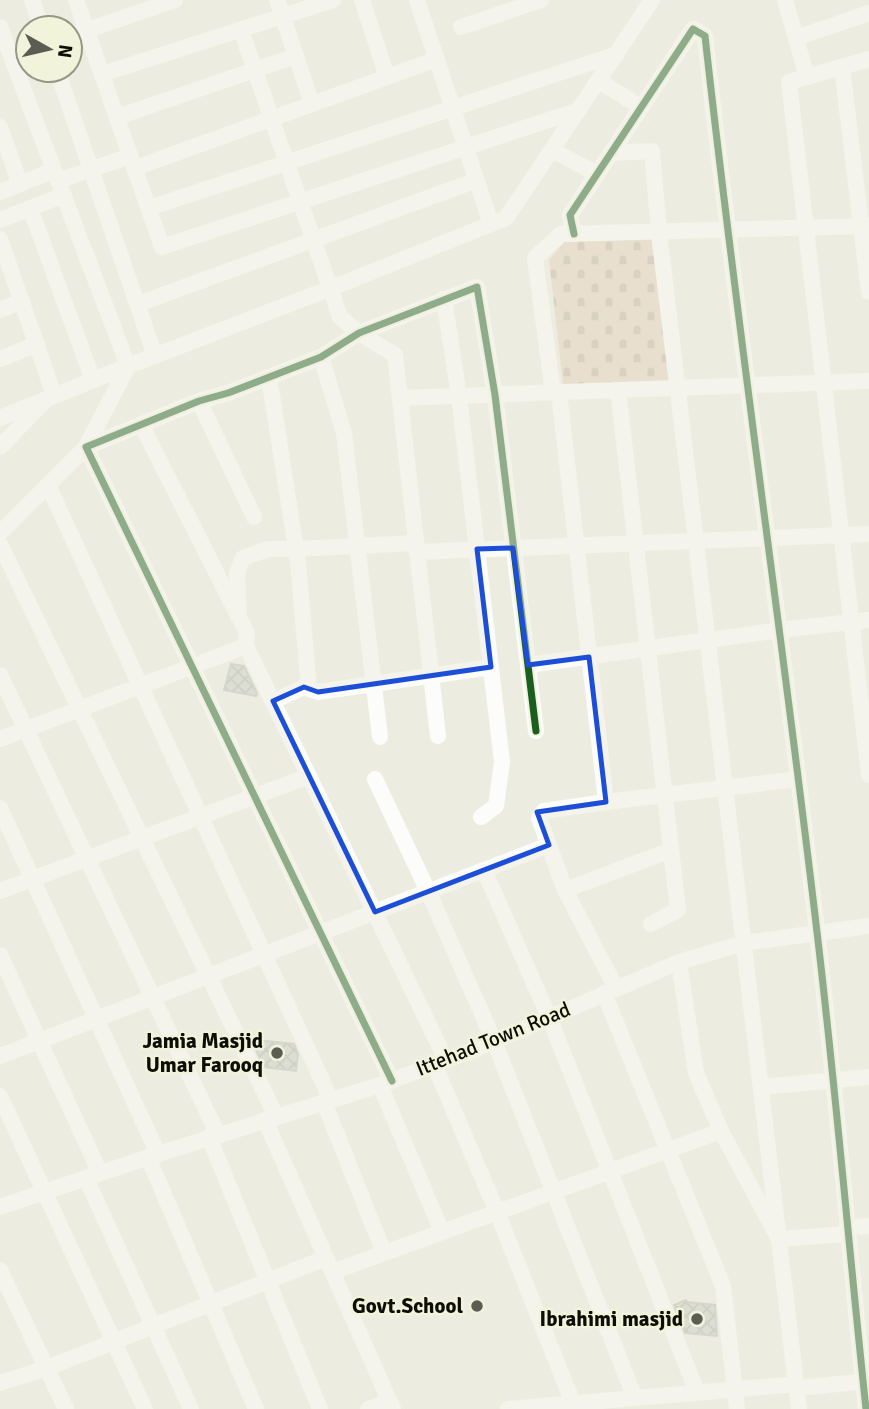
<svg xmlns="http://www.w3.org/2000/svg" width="869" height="1409" font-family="Signika,sans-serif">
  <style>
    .cemetery { fill: url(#cemetery-stones) }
    .building { fill: url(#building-cross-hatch); stroke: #babdb3; stroke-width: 2 }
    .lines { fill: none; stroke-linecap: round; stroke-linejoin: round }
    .minor { stroke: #fcfcfa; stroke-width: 16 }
    .cycleway-casing { stroke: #f1f3da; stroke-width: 11 }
    .cycleway { stroke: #1b5e20; stroke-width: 7 }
    .marked { fill: none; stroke: #1d4ed8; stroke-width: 5; stroke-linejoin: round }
    .poi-dot { fill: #5b5c52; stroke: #f1f3da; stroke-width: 2.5 }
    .labels { text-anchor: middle; stroke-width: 5; stroke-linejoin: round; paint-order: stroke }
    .street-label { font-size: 21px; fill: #0d0e06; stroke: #f1f3da }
    .poi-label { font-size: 21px; font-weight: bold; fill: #0d0e06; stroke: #f1f3da; text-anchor: end }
  </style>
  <defs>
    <pattern id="cemetery-stones" width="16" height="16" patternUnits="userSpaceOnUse" patternTransform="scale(1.75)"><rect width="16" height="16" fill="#e4ceb8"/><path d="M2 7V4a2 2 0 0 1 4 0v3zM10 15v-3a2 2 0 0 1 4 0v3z" fill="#c2b09d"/></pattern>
    <pattern id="building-cross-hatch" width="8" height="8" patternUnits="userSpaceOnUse" patternTransform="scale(1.75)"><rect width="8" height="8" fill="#c9ccc2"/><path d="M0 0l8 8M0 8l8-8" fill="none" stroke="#abaea5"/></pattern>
  </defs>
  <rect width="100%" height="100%" fill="#ecede0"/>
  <polygon class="cemetery" points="651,235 669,382 563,385 549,260 564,242"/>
  <g class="building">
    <polygon points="231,664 244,666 257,693 256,696 224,690"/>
    <polygon points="257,1040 294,1044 298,1054 296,1071 264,1067 256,1050"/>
    <polygon points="686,1300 687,1302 715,1305 717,1336 685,1333 674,1305"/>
  </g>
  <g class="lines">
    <g class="minor">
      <polyline points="32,0 42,28"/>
      <polyline points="76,0 162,247 579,110"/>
      <polyline points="277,0 312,104"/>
      <polyline points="362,0 387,77"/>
      <polyline points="417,0 491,224"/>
      <polyline points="785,0 807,77"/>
      <polyline points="0,27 128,366 0,418"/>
      <polyline points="461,27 541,0"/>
      <polyline points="241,30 340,317 359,333 395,355 438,736"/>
      <polyline points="70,36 175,0"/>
      <polyline points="796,38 869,13"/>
      <polyline points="869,59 789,82 869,775"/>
      <polyline points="842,67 869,292"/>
      <polyline points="57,70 155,356"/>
      <polyline points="102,74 333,0"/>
      <polyline points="599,81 641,107"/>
      <polyline points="117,117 296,56"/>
      <polyline points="0,127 20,184"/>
      <polyline points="552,150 597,174"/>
      <polyline points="611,153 652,151 659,232 799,1409"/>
      <polyline points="135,168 437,59"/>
      <polyline points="58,181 130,156"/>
      <polyline points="0,192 54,170"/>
      <polyline points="30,208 93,380"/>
      <polyline points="149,208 617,54"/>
      <polyline points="0,220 64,195"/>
      <path d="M574,234L570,215L693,29L705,36C738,335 782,633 817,932C836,1091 849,1250 866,1409"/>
      <polyline points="0,239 54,395"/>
      <polyline points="444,299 459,396 502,762 496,806 481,817"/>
      <polyline points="138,304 477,180"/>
      <polyline points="0,310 22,301"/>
      <polyline points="321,357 344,433 380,737"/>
      <polyline points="0,359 37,344"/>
      <polyline points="269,377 298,562 309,689"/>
      <polyline points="618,390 678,910 651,924"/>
      <polyline points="553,393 535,258 561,234 869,226"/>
      <polyline points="559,393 606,802 544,811 539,818 565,890 616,988"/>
      <polyline points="400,398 869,381"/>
      <polyline points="199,401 254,517"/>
      <polyline points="141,424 247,633 246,646 446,1060"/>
      <polyline points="0,447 42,404"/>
      <polyline points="48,485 331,1100"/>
      <polyline points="0,533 86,447 128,366 339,285 506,218 652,0"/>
      <polyline points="0,544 276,1116"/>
      <polyline points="417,552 869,534"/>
      <polyline points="239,611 237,573 243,558 268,549 296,549 416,543"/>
      <polyline points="528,665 780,630 869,620"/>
      <polyline points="0,675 218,1135"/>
      <polyline points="273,701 304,687 318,692 491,667"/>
      <polyline points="0,739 246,646"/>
      <polyline points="375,779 428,891 494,1041 635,1398"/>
      <polyline points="606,802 798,779"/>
      <polyline points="0,808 158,1154"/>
      <polyline points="484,870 549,1017 697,1392"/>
      <polyline points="565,890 671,850"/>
      <polyline points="0,891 309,776"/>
      <polyline points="0,955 100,1173"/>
      <polyline points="679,962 696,1073 721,1131 779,1239 848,1234"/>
      <polyline points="604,993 723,1286 737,1409"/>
      <polyline points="0,1056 549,845"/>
      <polyline points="434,1064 497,1212 573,1403"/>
      <polyline points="392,1081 86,447 199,401 228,393 321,357 359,333 477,287 495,395 536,731"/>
      <polyline points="380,1085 442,1232"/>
      <polyline points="761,1087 869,1077"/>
      <polyline points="0,1096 145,1409"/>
      <polyline points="324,1102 384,1253"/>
      <polyline points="265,1120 393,1409"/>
      <polyline points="209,1137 320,1409"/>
      <polyline points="148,1157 256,1409"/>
      <polyline points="86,1178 191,1409"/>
      <polyline points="0,1207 158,1154 380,1085 476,1049 679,962 744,943 869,926"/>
      <polyline points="847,1227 869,1226"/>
      <polyline points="0,1270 66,1409"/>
      <polyline points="332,1272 721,1131"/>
      <polyline points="0,1383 47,1368 326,1258"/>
      <polyline points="797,1388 869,1381"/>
      <polyline points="368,1409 390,1401"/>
      <polyline points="508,1409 797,1384"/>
    </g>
    <defs>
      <g id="cycleway">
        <path d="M574,234L570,215L693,29L705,36C738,335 782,633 817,932C836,1091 849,1250 866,1409"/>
        <polyline points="392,1081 86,447 199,401 228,393 321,357 359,333 477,287 495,395 536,731"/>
      </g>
    </defs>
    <use href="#cycleway" class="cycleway-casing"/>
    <use href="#cycleway" class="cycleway"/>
  </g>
  <path d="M0 0H869V1409H0ZM513,548L528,665L589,657L606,802L537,812L549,845L375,912L273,701L304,687L318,692L491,667L477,549Z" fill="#ecede0" fill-opacity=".55" fill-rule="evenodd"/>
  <path class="marked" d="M513,548L528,665L589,657L606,802L537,812L549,845L375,912L273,701L304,687L318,692L491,667L477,549Z"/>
  <g class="poi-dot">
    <circle cx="277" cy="1053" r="7"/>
    <circle cx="477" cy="1306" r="7"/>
    <circle cx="697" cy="1319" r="7"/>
  </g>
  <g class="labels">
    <g class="street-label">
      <text transform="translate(493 1039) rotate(-22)" y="7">Ittehad Town Road</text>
    </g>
    <g class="poi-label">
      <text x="263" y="1048">Jamia Masjid<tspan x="263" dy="24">Umar Farooq</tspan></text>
      <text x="463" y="1313">Govt.School</text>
      <text x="683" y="1326">Ibrahimi masjid</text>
    </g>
  </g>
  <g transform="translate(49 49) rotate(98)"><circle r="33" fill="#f1f3da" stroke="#969785" stroke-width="2"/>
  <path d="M0-5L12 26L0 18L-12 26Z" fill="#5b5c52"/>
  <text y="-10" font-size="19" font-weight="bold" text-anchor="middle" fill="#0d0e06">N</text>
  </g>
</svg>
